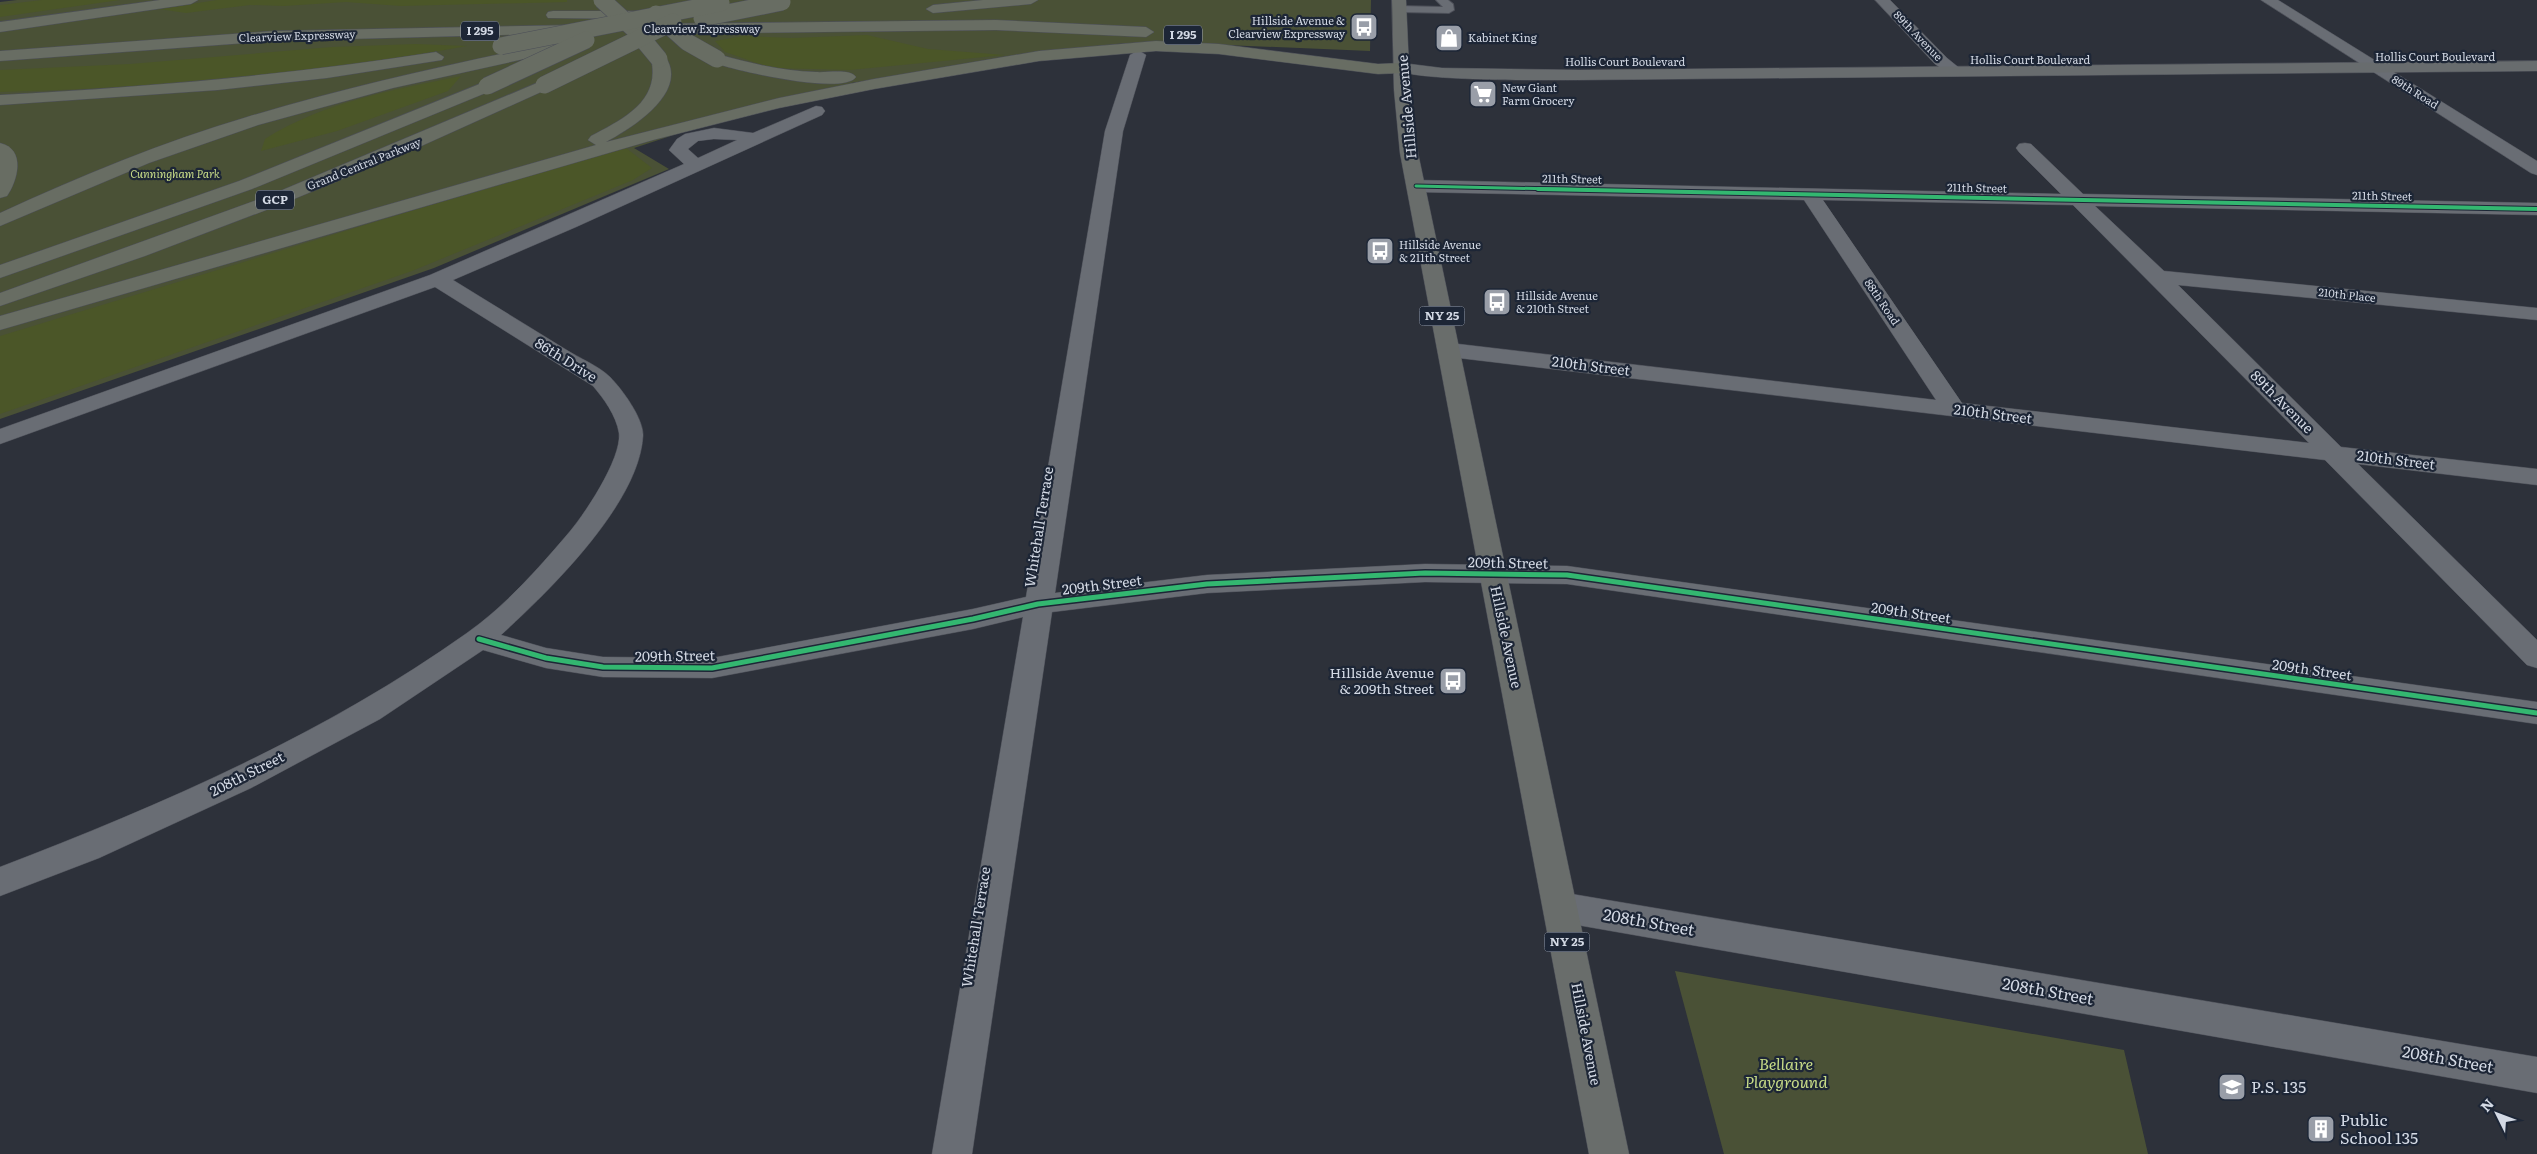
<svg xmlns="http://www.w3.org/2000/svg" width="2537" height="1154" font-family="Literata,serif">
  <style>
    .green { fill: #4a5136 }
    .forest { fill: #4b5628 }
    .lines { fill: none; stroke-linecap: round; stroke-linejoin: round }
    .lane-casing { stroke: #4c4f58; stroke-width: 2 }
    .street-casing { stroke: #4c4f58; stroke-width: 1 }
    .secondary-casing { stroke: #4c4f58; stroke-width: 1 }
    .primary-casing { stroke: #4c4f58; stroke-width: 1 }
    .highway-casing { stroke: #4c4f58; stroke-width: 1 }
    .lane { fill: #696d74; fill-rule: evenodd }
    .street { fill: #696d74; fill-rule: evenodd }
    .secondary { fill: #686c6e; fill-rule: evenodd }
    .primary { fill: #696d6b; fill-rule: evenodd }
    .highway { fill: #686d63; fill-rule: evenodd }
    .highway-bridge-casing { stroke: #4c4f58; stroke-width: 18; stroke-linecap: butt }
    .highway-bridge { stroke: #686d63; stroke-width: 17 }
    .cycleway-far2-casing { stroke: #1d2636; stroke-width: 5 }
    .cycleway-far1-casing { stroke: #1d2636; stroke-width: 6 }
    .cycleway-casing { stroke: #1d2636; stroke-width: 8 }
    .cycleway-far2 { stroke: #33b770; stroke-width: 3 }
    .cycleway-far1 { stroke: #33b770; stroke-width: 4 }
    .cycleway { stroke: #33b770; stroke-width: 5 }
    .labels { text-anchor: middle; stroke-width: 4.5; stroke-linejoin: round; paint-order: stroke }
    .far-poi-label { font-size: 11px; fill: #d3d9e4; stroke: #1d2636; text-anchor: start }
    .far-street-label { font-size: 11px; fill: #d3d9e4; stroke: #1d2636 }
    .far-park-label { font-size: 11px; font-style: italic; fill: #c7db87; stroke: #1d2636 }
    .shield { fill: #1d2636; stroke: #9ca3b0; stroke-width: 1 }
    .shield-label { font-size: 12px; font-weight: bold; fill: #d3d9e4 }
    .street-label { font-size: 14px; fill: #d3d9e4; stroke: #1d2636 }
    .poi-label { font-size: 14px; fill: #d3d9e4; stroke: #1d2636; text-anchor: end }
    .near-street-label { font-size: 16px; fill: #d3d9e4; stroke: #1d2636 }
    .near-park-label { font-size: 16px; font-style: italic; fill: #c7db87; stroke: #1d2636 }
    .near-poi-label { font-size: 16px; fill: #d3d9e4; stroke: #1d2636; text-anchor: start }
  </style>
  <rect width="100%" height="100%" fill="#2d313a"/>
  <g class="green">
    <polygon points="17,0 1371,0 1370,51 1155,42 1116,44 851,83 851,85 793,96 634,148 669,169 434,268 0,419 0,2"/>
    <polygon points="1675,971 2124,1050 2148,1154 1724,1154"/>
  </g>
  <g class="forest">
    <polygon points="42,0 120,0 0,17 0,5"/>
    <polygon points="217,0 567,0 567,2 401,6 346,2 284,6 250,5 186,13 159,9"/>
    <polygon points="867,35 928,49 1005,55 850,70 771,68 725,52 715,41 743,36 792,38"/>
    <path d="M416,44L467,46C313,74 156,88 0,92V70L130,64L332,47Z"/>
    <path d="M461,76L448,91L337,131L261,151L265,139C323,102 394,90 461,76Z"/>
    <polygon points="626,148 652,168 633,180 412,271 0,414 0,336 533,174"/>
  </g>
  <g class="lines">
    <defs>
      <polygon id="lane" points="1436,0 1448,0 1453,4 1454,10 1449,13 1400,12 1395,9 1400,6 1443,7"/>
      <g id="street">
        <polygon points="1875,0 1890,0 1947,58 1963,71 1961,74 1949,74 1935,64"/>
        <polygon points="2261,0 2278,0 2537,161 2537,175 2531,173"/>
        <path d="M1138,50L1146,55L1123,131L1055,593L1207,575L1425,564L1567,566L2537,702V724L1567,584L1425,582L1207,593L1052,612L972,1154H932L1023,617L973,629L712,678L603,677L546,668L483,650L380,719L251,788L99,858L0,896V867C162,805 325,734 467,633C504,607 537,570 566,536C583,517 622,459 619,433C616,415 604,399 593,386L435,287L0,444V429L430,275L684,164L669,150L677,139L685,134L714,128L753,133L816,106L822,107L825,111L822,115L576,227L453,280C490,303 528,326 565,349C579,358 599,366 610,377C622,389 644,419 643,436C639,504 549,591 501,635L546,648L603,657L712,658L973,609L1026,597L1105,131L1130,55ZM714,139L737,140L698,158L688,149L698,141Z"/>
        <path d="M2025,143L2031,144L2083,194L2537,203V215L2095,206L2164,271L2537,308V320L2178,285L2341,447L2537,469V485L2358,464L2537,640V668L2527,665L2325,460L1450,357L1442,355L1439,350L1442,345L1450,343L1936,400L1804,200L1416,192L1409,190L1407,186L1409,182L1416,180L2061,194L2019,152L2016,148L2019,144ZM1823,200L2073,205L2309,443L1962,403Z"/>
        <polygon points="1560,892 2537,1057 2537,1093 1560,922 1548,917 1543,907 1548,897"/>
      </g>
      <path id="secondary" d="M2537,61V71L1580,80C1555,80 1404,82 1394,68L1402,63L1442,68L1580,70Z"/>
      <polygon id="primary" points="1392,0 1406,0 1410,90 1418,153 1629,1154 1589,1154 1400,153 1394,90"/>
      <g id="highway">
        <polygon points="160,0 198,0 191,4 0,32 0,22"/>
        <polygon points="983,0 1038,0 1031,4 933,13 926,9 933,5"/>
        <polygon points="553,11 643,11 650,15 643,19 548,18 546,15 548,12"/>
        <polygon points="996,20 1146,27 1154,32 1146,37 996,30 647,34 639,29 647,24"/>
        <polygon points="577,25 585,30 582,33 274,41 0,61 0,51 274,31"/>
        <path d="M568,40L576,45L574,48L393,88L258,125L149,163L0,226V213C80,176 163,142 247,117C353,85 460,62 568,40Z"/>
        <path d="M1156,41L1219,44L1378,64L1402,63L1410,68L1402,73L1378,74L1219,54L1156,51L1039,61L874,89L779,108L653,140L0,330V316L596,145L588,140L591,136C623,119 661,101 651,59L653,56H665C690,92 632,128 606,142L779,98L874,79L1039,51Z"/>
        <path d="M436,52L444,57L442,60L327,78L218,90L0,105V95C146,87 291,75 436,52Z"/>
        <path d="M717,54C750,63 781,71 816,72C826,73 850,68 856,77C843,96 733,70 711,62L709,59L711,56Z"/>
        <polygon points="544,80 550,82 552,85 550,88 417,148 282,204 145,256 0,306 0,293 268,196"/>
        <polygon points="487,81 495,86 493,90 252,189 0,278 0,265 239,181"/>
        <path d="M0,143C26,149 18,180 7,196L0,198Z"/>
      </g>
    </defs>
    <use href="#lane" class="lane-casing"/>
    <use href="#street" class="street-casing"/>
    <use href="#secondary" class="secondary-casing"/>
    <use href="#primary" class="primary-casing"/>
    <use href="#highway" class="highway-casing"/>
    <use href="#lane" class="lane"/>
    <use href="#street" class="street"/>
    <use href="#secondary" class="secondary"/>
    <use href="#primary" class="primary"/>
    <use href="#highway" class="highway"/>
    <defs>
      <g id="highway-bridge">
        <polyline points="602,0 635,30 659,59"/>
        <polyline points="656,14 687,42 717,59"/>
        <polyline points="702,18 782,2"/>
        <polyline points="501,46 721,3"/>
        <polyline points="544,85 673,22"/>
        <polyline points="487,86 586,40"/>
      </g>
    </defs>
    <use href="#highway-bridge" class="highway-bridge-casing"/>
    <use href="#highway-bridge" class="highway-bridge"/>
    <defs>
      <polyline id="cycleway-far2" points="1416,186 1599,190"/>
      <polyline id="cycleway-far1" points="1538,189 2537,209"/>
      <polyline id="cycleway" points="479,639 546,658 603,667 712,668 973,619 1038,604 1207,584 1425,573 1567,575 2537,713"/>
    </defs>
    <use href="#cycleway-far2" class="cycleway-far2-casing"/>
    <use href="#cycleway-far1" class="cycleway-far1-casing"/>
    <use href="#cycleway" class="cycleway-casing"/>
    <use href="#cycleway-far2" class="cycleway-far2"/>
    <use href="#cycleway-far1" class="cycleway-far1"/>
    <use href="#cycleway" class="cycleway"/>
  </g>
  <defs>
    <symbol id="bus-square" viewBox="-11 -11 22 22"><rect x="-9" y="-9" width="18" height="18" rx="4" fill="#999ea8" stroke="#1d2636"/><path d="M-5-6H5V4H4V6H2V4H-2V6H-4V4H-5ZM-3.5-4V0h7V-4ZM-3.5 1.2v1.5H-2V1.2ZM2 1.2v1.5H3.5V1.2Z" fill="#fff"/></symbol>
    <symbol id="shop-square" viewBox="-11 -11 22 22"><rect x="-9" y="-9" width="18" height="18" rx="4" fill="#999ea8" stroke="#1d2636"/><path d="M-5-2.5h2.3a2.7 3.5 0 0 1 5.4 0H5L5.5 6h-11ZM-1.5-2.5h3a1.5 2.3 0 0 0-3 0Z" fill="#fff"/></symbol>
    <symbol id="supermarket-square" viewBox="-11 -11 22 22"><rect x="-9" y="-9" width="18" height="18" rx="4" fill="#999ea8" stroke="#1d2636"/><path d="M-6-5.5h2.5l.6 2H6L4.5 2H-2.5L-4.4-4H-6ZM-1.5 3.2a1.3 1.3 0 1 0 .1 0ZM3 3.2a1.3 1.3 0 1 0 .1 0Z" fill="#fff"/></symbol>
    <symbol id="school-square" viewBox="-11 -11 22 22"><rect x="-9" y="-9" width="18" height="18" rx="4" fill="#999ea8" stroke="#1d2636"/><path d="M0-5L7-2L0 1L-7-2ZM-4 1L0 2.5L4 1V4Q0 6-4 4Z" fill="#fff"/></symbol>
    <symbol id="building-square" viewBox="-11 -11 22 22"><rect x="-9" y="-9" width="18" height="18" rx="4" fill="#999ea8" stroke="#1d2636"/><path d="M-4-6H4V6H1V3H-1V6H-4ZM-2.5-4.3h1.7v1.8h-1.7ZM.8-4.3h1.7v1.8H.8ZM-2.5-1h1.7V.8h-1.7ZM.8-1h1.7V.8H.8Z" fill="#fff"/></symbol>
  </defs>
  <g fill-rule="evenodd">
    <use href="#bus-square" x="1348" y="11" width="32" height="32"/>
    <use href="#shop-square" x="1433" y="22" width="32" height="32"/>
    <use href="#supermarket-square" x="1467" y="78" width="32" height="32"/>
    <use href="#bus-square" x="1364" y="235" width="32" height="32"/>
    <use href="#bus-square" x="1481" y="286" width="32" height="32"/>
    <use href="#bus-square" x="1437" y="665" width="32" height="32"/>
    <use href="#school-square" x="2216" y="1071" width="32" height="32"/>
    <use href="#building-square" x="2305" y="1113" width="32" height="32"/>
  </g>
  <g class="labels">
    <g class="far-poi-label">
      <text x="1345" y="25" text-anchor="end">Hillside Avenue &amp;<tspan x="1345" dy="13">Clearview Expressway</tspan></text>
      <text x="1468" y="42">Kabinet King</text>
      <text x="1502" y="92">New Giant<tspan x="1502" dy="13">Farm Grocery</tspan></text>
      <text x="1399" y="249">Hillside Avenue<tspan x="1399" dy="13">&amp; 211th Street</tspan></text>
      <text x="1516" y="300">Hillside Avenue<tspan x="1516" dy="13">&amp; 210th Street</tspan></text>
    </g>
    <g class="far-street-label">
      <text x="702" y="33">Clearview Expressway</text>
      <text transform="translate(297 36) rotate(-2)" y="4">Clearview Expressway</text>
      <text transform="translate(1918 36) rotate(46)" y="4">89th Avenue</text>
      <text x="2435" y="61">Hollis Court Boulevard</text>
      <text x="2030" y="64">Hollis Court Boulevard</text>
      <text x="1625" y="66">Hollis Court Boulevard</text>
      <text transform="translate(2415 92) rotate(32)" y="4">89th Road</text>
      <text transform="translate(364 164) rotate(-22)" y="4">Grand Central Parkway</text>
      <text transform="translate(1572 179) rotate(1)" y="4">211th Street</text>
      <text transform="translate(1977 188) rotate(1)" y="4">211th Street</text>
      <text transform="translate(2382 196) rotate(1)" y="4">211th Street</text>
      <text transform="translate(2347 295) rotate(6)" y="4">210th Place</text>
      <text transform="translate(1882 302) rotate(56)" y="4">88th Road</text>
    </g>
    <g class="far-park-label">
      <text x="175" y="178">Cunningham Park</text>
    </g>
    <g class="shield">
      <rect x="461" y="21.5" width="38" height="19" rx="4"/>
      <rect x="1164" y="25.5" width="38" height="19" rx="4"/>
      <rect x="256" y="190.5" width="38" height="19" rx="4"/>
      <rect x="1419.5" y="306.5" width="45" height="19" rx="4"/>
      <rect x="1544.5" y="932.5" width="45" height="19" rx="4"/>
    </g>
    <g class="shield-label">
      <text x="480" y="35">I 295</text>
      <text x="1183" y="39">I 295</text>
      <text x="275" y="204">GCP</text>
      <text x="1442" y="320">NY 25</text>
      <text x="1567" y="946">NY 25</text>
    </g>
    <g class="street-label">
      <text transform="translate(1407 107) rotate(-95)" y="5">Hillside Avenue</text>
      <text transform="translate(566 360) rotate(32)" y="5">86th Drive</text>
      <text transform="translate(1591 366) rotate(7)" y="5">210th Street</text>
      <text transform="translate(2282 402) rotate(45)" y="5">89th Avenue</text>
      <text transform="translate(1993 414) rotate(7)" y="5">210th Street</text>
      <text transform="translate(2396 460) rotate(7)" y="5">210th Street</text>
      <text transform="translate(1039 527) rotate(-81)" y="5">Whitehall Terrace</text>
      <text transform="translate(1508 563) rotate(1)" y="5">209th Street</text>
      <text transform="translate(1102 585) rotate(-7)" y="5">209th Street</text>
      <text transform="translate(1911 613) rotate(8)" y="5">209th Street</text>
      <text transform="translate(1506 637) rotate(78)" y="5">Hillside Avenue</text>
      <text transform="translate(675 656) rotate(-1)" y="5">209th Street</text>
      <text transform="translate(2312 670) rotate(8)" y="5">209th Street</text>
      <text transform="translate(247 774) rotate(-27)" y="5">208th Street</text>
      <text transform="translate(976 927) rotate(-81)" y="5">Whitehall Terrace</text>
      <text transform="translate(1586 1034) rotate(79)" y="5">Hillside Avenue</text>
    </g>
    <g class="poi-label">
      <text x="1434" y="678">Hillside Avenue<tspan x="1434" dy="16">&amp; 209th Street</tspan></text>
    </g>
    <g class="near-street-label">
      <text transform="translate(1649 922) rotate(10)" y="6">208th Street</text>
      <text transform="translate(2048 991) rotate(10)" y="6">208th Street</text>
      <text transform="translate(2448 1059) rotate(10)" y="6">208th Street</text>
    </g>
    <g class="near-park-label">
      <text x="1786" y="1070">Bellaire<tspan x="1786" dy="18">Playground</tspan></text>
    </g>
    <g class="near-poi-label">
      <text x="2251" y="1093">P.S. 135</text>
      <text x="2340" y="1126">Public<tspan x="2340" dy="18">School 135</tspan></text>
    </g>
  </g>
  <g transform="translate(2497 1114) rotate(312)" stroke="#1d2636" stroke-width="4" paint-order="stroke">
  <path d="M0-4L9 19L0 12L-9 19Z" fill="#d3d9e4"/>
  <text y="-8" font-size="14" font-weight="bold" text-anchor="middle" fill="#d3d9e4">N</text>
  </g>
</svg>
